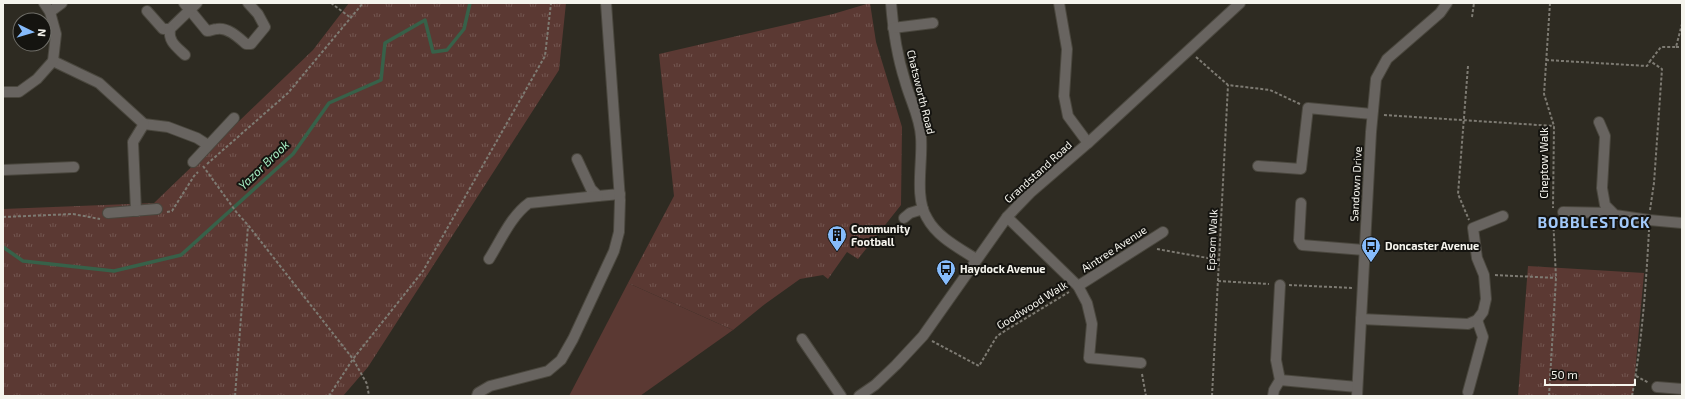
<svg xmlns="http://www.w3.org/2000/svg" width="1685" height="399" font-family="'Exo 2',sans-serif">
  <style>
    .green { fill: #5b3933 }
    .park { fill: url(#park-tufts) }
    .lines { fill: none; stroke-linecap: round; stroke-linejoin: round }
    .stream { stroke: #376149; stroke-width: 3.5 }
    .minor-casing { stroke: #4a473e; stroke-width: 12 }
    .path { stroke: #7e7b73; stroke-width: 2; stroke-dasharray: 3 2; stroke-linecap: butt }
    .minor { stroke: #686460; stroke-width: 10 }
    .labels { text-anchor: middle; stroke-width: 4; stroke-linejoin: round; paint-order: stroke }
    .street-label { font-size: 11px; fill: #f5f4ed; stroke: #151410 }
    .poi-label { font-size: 11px; font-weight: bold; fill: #f5f4ed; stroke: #151410; text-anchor: start }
    .water-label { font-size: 12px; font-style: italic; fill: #a7efc4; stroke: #151410 }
    .district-label { font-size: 15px; font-weight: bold; letter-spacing: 1px; fill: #a2c9fa; stroke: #151410 }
  </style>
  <defs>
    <pattern id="park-tufts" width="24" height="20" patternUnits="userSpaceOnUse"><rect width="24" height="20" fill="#5b3933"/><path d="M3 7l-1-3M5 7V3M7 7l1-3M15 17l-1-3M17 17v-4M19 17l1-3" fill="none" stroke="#735651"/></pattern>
  </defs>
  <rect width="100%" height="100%" fill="#2e2b22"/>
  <polygon class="green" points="628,283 733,330 640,396 569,396"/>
  <g class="park">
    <polygon points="349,3 566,3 559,70 368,367 343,396 3,396 3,209 154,203 313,50"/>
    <polygon points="870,3 876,42 902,127 901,205 858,259 847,252 828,279 823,275 800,279 765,304 733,330 628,283 674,196 659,54 833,14"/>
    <polygon points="1528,266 1644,273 1633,396 1518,396"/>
  </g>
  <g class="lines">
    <polyline class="stream" points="3,247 23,261 114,271 181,255 293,154 329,103 381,80 385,43 425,20 433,52 447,50 464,29 470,3"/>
    <defs>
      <g id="minor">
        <path d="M184,3L207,31C211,31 213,29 217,29C228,27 239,38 246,44H251L265,27L258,14L248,3"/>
        <path d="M891,3C893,29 897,56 905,81C910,100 920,117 921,137C923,162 914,197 927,218C937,237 959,248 976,259"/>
        <polyline points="1059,3 1067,49 1064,96 1068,116 1088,143"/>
        <polyline points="147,11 163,29 170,29 197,3"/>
        <polyline points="50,12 62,3"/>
        <polyline points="893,28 933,23"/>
        <path d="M170,29C168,42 177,47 185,55"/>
        <polyline points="53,61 99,83 144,124 168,127 197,138 208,145"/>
        <polyline points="3,92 19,92 37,79 53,61 56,34 50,12 44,3"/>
        <polyline points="1599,122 1605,136 1602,188 1605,205 1615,215 1649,220 1682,223"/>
        <polyline points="577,159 591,189 598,196 620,194"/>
        <polyline points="193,162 234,118"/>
        <polyline points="1258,166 1301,169 1308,108 1372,114"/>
        <polyline points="3,170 74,167"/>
        <polyline points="1301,203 1299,240 1302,245 1364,250"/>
        <polyline points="136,211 133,142 144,124"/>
        <polyline points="1563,212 1612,213"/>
        <polyline points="108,213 157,209"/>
        <polyline points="1007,217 1078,286 1087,303 1092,324 1089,358 1141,363"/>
        <polyline points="904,218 910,213 923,209"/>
        <path d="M489,259C501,240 511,216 529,203L598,196"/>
        <polyline points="1078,286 1163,232"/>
        <polyline points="1361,319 1468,324 1477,320 1483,312 1486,299 1484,275 1477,258 1473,228 1503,216"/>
        <polyline points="802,339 841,396"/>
        <polyline points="1280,380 1357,387"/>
        <polyline points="1657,387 1682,389"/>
        <polyline points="1468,392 1483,337 1477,320"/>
        <polyline points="477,396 478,393 490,386 548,371 561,360 573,339 614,251 619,232 620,200 606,3"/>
        <polyline points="859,396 875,385 896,365 923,336 1007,217 1030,193 1088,143 1240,3"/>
        <polyline points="1273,396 1274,390 1280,380 1276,360 1280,285"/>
        <polyline points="1357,396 1371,132 1376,79 1387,59 1440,13 1447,3"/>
      </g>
    </defs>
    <use href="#minor" class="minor-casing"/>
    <g class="path">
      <polyline points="331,3 351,18"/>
      <polyline points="1550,3 1544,94 1554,126 1553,208"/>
      <polyline points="1472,17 1474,3"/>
      <polyline points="1676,47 1682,47"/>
      <polyline points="1196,57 1228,85 1270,90 1300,104"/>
      <polyline points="1546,60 1647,66 1650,61"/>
      <polyline points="1468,66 1458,194 1469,220"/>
      <polyline points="1384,115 1554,126"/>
      <polyline points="207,164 288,93 363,3"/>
      <polyline points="203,166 237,213 248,225 353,359 367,384 369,396"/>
      <polyline points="1650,210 1654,183 1662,69 1650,61 1661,47 1676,47 1682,24"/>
      <polyline points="167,212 172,211 194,176 198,172"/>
      <polyline points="3,217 73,214 100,219"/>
      <polyline points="1157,249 1219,260"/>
      <polyline points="1495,275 1556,278"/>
      <polyline points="1218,281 1269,284"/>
      <polyline points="1289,285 1353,288"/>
      <polyline points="932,341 979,366 997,336 1008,329 1069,292"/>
      <polyline points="1142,374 1146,396"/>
      <polyline points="1636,376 1649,383"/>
      <polyline points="235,396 248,226"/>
      <polyline points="329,396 353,359 423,271 545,56 551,3"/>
      <polyline points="1212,396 1228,85"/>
      <polyline points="1549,396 1556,278 1553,216"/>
      <path d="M1632,396C1642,342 1646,285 1649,230"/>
    </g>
    <use href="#minor" class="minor"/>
  </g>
  <defs>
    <symbol id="building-pin" viewBox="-11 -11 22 30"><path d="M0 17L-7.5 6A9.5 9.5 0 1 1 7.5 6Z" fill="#86bbfb" stroke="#151410"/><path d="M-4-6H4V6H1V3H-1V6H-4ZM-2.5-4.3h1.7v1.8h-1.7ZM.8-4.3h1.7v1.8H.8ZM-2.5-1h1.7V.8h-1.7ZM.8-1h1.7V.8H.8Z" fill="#111"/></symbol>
    <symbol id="bus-pin" viewBox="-11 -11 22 30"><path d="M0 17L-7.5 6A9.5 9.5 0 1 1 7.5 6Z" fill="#86bbfb" stroke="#151410"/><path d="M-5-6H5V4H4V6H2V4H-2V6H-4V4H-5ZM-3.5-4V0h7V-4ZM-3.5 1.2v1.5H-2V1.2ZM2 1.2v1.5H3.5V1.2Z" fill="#111"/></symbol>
  </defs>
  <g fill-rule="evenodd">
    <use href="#building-pin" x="826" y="224" width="22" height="30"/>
    <use href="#bus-pin" x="1360" y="235" width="22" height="30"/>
    <use href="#bus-pin" x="935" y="258" width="22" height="30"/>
  </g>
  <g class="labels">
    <g class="street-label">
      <text transform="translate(921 92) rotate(76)" y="4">Chatsworth Road</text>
      <text transform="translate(1544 163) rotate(-90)" y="4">Cheptow Walk</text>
      <text transform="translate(1038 172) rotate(-42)" y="4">Grandstand Road</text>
      <text transform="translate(1356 184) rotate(-87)" y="4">Sandown Drive</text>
      <text transform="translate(1212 240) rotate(-87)" y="4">Epsom Walk</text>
      <text transform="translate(1114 249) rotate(-33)" y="4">Aintree Avenue</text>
      <text transform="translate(1032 305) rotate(-32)" y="4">Goodwood Walk</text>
    </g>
    <g class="poi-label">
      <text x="851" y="233">Community<tspan x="851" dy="13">Football</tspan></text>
      <text x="1385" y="250">Doncaster Avenue</text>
      <text x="960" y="273">Haydock Avenue</text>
    </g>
    <g class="water-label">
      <text transform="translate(264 165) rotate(-44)" y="4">Yazor Brook</text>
    </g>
    <g class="district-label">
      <text x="1594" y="228">BOBBLESTOCK</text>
    </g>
  </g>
  <rect width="1685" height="399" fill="none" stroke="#f5f4ed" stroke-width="8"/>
  <g transform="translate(32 32) rotate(95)"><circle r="19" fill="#151410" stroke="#6f6e68"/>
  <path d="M0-3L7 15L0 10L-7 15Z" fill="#86bbfb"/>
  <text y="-6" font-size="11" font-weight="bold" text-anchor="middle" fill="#f5f4ed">N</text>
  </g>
  <path d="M1545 379v6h90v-6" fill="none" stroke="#f5f4ed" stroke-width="2"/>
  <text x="1551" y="379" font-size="12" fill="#f5f4ed" stroke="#151410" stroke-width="3" paint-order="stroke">50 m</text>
</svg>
